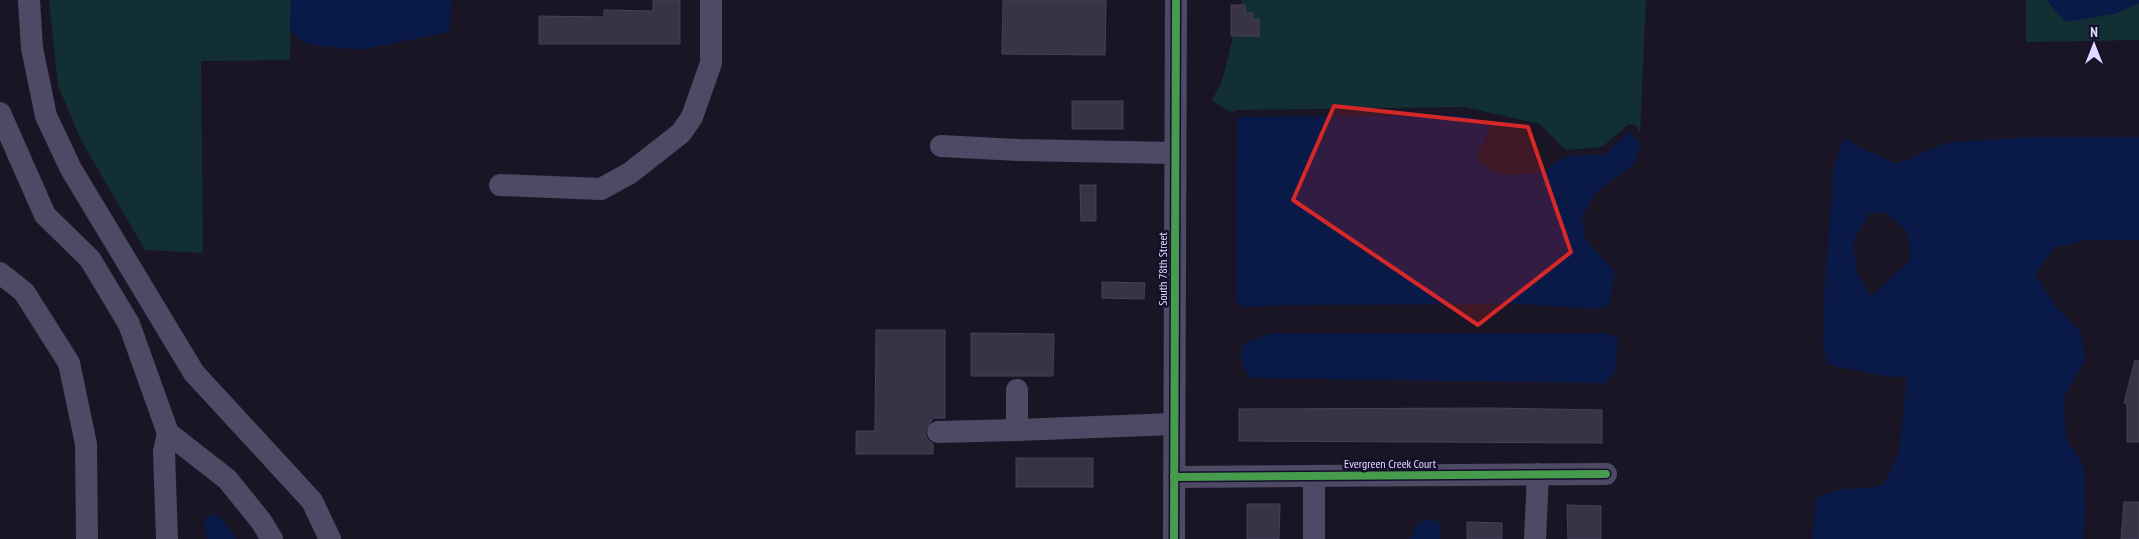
<svg xmlns="http://www.w3.org/2000/svg" width="2139" height="539" font-family="'PT Sans Narrow',sans-serif">
  <style>
    .green { fill: #122f33 }
    .water { fill: #091a48; fill-rule: evenodd }
    .building { fill: #393346; stroke: #474058 }
    .lines { fill: none; stroke-linecap: round; stroke-linejoin: round }
    .minor { stroke: #4e4a66; stroke-width: 22 }
    .cycleway-casing { stroke: #160f2b; stroke-width: 11 }
    .cycleway { stroke: #469c4c; stroke-width: 8 }
    .marked { fill: #d62828; fill-opacity: 0.2; stroke: #d62828; stroke-width: 4; stroke-linejoin: round }
    .labels { text-anchor: middle; stroke-width: 5; stroke-linejoin: round; paint-order: stroke }
    .street-label { font-size: 12px; fill: #e1d9ff; stroke: #160f2b }
  </style>
  <rect width="100%" height="100%" fill="#1a1525"/>
  <g class="green">
    <polygon points="49,0 291,0 290,60 201,61 203,253 145,250 81,140 58,86"/>
    <polygon points="1242,0 1646,0 1640,132 1634,125 1629,124 1602,147 1566,150 1539,124 1465,107 1237,110 1231,113 1212,100 1222,81"/>
    <polygon points="2026,0 2048,0 2052,7 2114,14 2139,3 2139,40 2026,42"/>
  </g>
  <g class="water">
    <polygon points="291,0 452,0 449,32 358,50 307,44 290,30"/>
    <polygon points="2048,0 2139,0 2139,3 2114,14 2066,22 2052,7"/>
    <polygon points="1465,115 1491,125 1477,159 1492,172 1513,175 1544,172 1557,161 1570,156 1605,154 1630,132 1641,144 1634,164 1596,192 1582,217 1585,239 1615,272 1609,305 1599,309 1521,304 1288,305 1246,307 1236,302 1237,117"/>
    <path d="M1844,137L1863,149L1897,164L1945,143L2031,137H2139V240H2085L2054,248L2035,274L2058,309L2081,332L2085,360L2064,397L2066,438L2084,467L2085,513L2083,539H1812L1816,500C1838,483 1859,492 1883,485L1899,453L1907,378L1878,375L1827,364L1823,345L1825,284L1834,166ZM1884,212L1907,231L1911,259L1871,297L1857,273L1853,242L1869,214Z"/>
    <polygon points="1272,333 1607,333 1618,339 1615,372 1606,383 1250,378 1242,365 1241,348 1247,342"/>
    <polygon points="209,515 219,515 236,539 207,539 204,520"/>
    <polygon points="1427,519 1438,521 1441,529 1440,539 1410,539 1418,523"/>
  </g>
  <g class="building">
    <polygon points="653,0 680,0 680,44 539,44 539,16 604,17 604,10 653,11"/>
    <polygon points="1003,0 1106,0 1105,55 1002,54"/>
    <polygon points="1231,5 1245,5 1245,13 1253,13 1253,19 1259,19 1259,36 1231,36"/>
    <rect x="1072" y="101" width="51" height="28"/>
    <polygon points="1080,185 1096,185 1096,221 1081,221"/>
    <polygon points="1102,282 1145,283 1144,299 1102,298"/>
    <polygon points="876,330 945,330 945,418 933,418 925,432 927,439 933,444 933,454 856,454 856,431 875,431"/>
    <polygon points="971,333 1054,334 1053,376 971,376"/>
    <polygon points="2135,360 2139,361 2139,442 2127,442 2127,404 2124,403"/>
    <polygon points="1490,408 1602,410 1602,443 1239,441 1239,409"/>
    <rect x="1016" y="458" width="77" height="29"/>
    <polygon points="2124,502 2139,502 2139,539 2121,539"/>
    <polygon points="1247,504 1280,504 1279,539 1247,539"/>
    <polygon points="1567,505 1601,506 1601,539 1568,539"/>
    <polygon points="1467,522 1502,523 1502,539 1467,539"/>
  </g>
  <g class="lines">
    <g class="minor">
      <polyline points="29,0 32,48 46,116 71,169 194,373 312,501 330,539"/>
      <polyline points="0,113 45,215 90,259 129,324 168,433 227,479 261,521 272,539"/>
      <polyline points="941,146 1019,150 1174,153"/>
      <polyline points="500,185 601,189 630,173 681,133 692,117 711,63 711,0"/>
      <polyline points="0,273 24,292 69,363 86,444 87,539"/>
      <polyline points="1017,390 1017,430 1174,424"/>
      <polyline points="938,432 1017,430"/>
      <polyline points="1314,476 1314,539"/>
      <polyline points="1174,477 1606,474"/>
      <polyline points="167,539 164,452 168,433"/>
      <polyline points="1174,539 1176,0"/>
      <polyline points="1535,539 1538,474"/>
    </g>
    <defs>
      <g id="cycleway">
        <polyline points="1174,477 1606,474"/>
        <polyline points="1174,539 1176,0"/>
      </g>
    </defs>
    <use href="#cycleway" class="cycleway-casing"/>
    <use href="#cycleway" class="cycleway"/>
  </g>
  <path class="marked" d="M1334,106L1528,127L1571,252L1478,325L1293,200Z"/>
  <g class="labels">
    <g class="street-label">
      <text transform="translate(1163 269) rotate(-90)" y="4">South 78th Street</text>
      <text x="1390" y="468">Evergreen Creek Court</text>
    </g>
  </g>
  <g transform="translate(2094 45)" stroke="#160f2b" stroke-width="4" paint-order="stroke">
  <path d="M0-4L9 19L0 12L-9 19Z" fill="#e1d9ff"/>
  <text y="-8" font-size="14" font-weight="bold" text-anchor="middle" fill="#e1d9ff">N</text>
  </g>
</svg>
